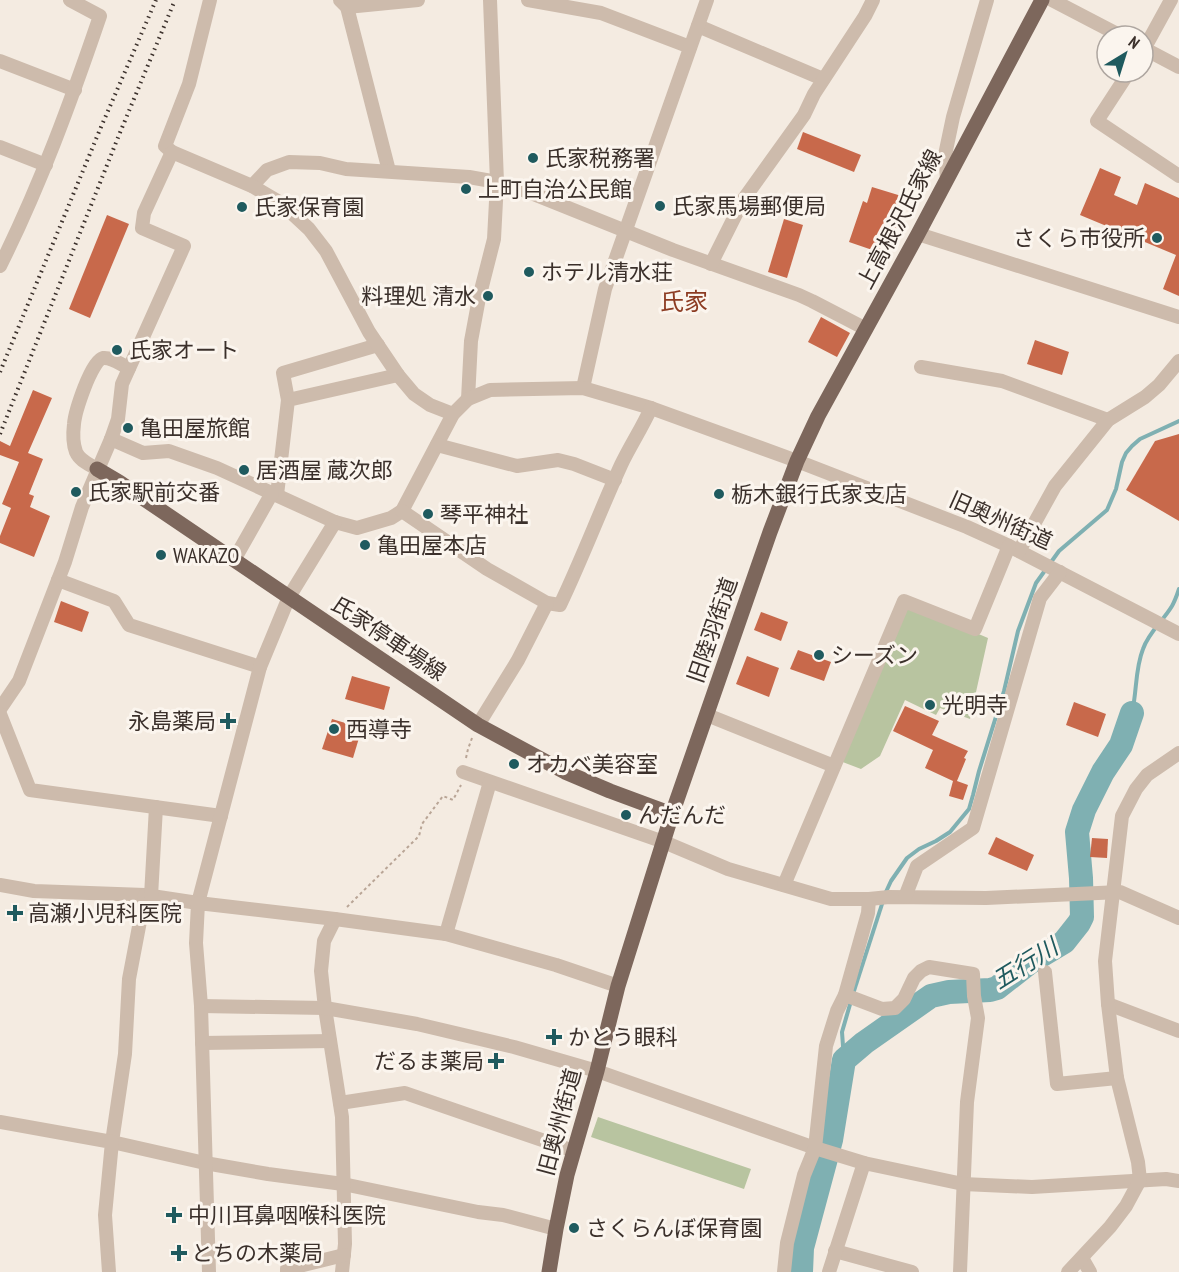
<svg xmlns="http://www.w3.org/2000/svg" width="1179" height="1272" font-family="'PT Sans Narrow','Noto Sans JP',sans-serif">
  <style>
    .green { fill: #b8c4a0 }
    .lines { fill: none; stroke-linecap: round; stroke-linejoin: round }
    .stream { stroke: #7fb0b2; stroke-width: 4 }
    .river { stroke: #7fb0b2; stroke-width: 24 }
    .building { fill: #c8694b }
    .path { stroke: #b9a596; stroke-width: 2; stroke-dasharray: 3 3; stroke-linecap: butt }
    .minor { stroke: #cdbbac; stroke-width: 14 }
    .major { stroke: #7d675c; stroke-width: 15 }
    .rail { stroke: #3b302b; stroke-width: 4; stroke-dasharray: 1.5 4.5; stroke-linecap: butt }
    .poi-dot { fill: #1f5a5e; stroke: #fbf5ee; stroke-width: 2 }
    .labels { text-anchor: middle; stroke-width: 6; stroke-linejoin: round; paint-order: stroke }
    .poi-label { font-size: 22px; fill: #3b302b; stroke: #fbf5ee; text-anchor: start }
    .street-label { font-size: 22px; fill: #3b302b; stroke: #fbf5ee }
    .neighbourhood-label { font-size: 24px; fill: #8c3b22; stroke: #fbf5ee }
    .water-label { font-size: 24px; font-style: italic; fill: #1f5a5e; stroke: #fbf5ee }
  </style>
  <rect width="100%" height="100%" fill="#f4ebe1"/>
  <g class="green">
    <polygon points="905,605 941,618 988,638 970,719 940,708 936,715 905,700 880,756 861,769 840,761"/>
    <polygon points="598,1117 751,1169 744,1189 591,1137"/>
  </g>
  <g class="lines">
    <g class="stream">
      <path d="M1132,713C1137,691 1135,669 1143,649C1149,632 1163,621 1172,606C1175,601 1177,595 1179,589"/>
      <polyline points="885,894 891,881 907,858 919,849 936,841 950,832 969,809 973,795 979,771 1004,691 1018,631 1036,583 1059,551 1107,510 1116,489 1122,462 1126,453 1132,446 1140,439 1179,421"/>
      <polyline points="853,994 883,901"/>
      <polyline points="844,1060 842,1032 851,1001"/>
    </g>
    <polyline class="river" points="801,1272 802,1248 831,1140 844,1060 864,1043 931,996 949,992 990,990 997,988 1029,963 1064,942 1079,923 1082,917 1081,878 1077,832 1084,810 1103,772 1121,745 1132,713"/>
  </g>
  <g class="building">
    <polygon points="803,132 861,155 854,172 797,149"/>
    <polygon points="1100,168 1121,177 1114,195 1137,205 1145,183 1179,198 1179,296 1163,289 1176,255 1080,215"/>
    <polygon points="872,187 908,198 887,255 849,242 863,201 867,203"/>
    <polygon points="107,215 129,224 90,318 69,309"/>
    <polygon points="784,219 803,225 787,278 768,272"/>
    <polygon points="821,317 850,333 837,357 808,342"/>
    <polygon points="1035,340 1069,352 1062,375 1027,364"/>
    <polygon points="33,390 52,398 28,453 43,459 29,494 34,496 30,507 50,516 34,557 0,543 0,536 11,508 2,504 19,462 0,455 0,441 10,446"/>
    <polygon points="1179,434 1179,521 1126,490 1155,441"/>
    <polygon points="61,601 89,612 82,632 54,622"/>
    <polygon points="761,612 788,622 781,641 754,630"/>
    <polygon points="798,650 831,662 824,681 790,669"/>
    <polygon points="747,656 779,668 769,697 736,684"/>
    <polygon points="352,676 390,687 384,710 345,699"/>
    <polygon points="1074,702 1106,714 1098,737 1066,725"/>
    <polygon points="905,706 939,721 932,735 968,751 964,758 966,759 957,781 968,785 963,800 949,796 953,781 925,768 933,750 893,731"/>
    <polygon points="332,719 362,728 353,758 322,749"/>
    <polygon points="996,837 1034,855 1027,871 988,854"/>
    <polygon points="1092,838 1108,839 1107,858 1090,857"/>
  </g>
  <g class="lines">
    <g class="path">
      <polyline points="466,758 468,749 472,738"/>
      <polyline points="347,907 419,836 422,824 443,796 453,800 461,785"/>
    </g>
    <g class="minor">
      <polyline points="340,0 347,7 389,171"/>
      <polyline points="528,0 601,13 690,47"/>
      <polyline points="1052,0 1121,36"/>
      <polyline points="347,7 418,0"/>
      <polyline points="698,26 823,79"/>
      <polyline points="1143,48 1179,67"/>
      <polyline points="1143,51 1171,0"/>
      <polyline points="0,61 75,90"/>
      <polyline points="1129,72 1097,121 1179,176"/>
      <polyline points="0,147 46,165"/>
      <polyline points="172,152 165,146 189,84 210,0"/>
      <polyline points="947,179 945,155 953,117 987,0"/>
      <polyline points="252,186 267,170 289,162 320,163 346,169 469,177 497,182 526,191 673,250 799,295 812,301 866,329"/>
      <polyline points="918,234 1179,317"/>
      <polyline points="711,264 743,200 804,115 814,94 865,16 873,0"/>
      <path d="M0,266C40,186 71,101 100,16L70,0"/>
      <polyline points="921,367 1002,381 1108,420"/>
      <polyline points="583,388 605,289 707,0"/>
      <polyline points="468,399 471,341 479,298 494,239 497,182 490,0"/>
      <polyline points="288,400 283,373 378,345"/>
      <polyline points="111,439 143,453 169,451 217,468 335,522 357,528 391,518 402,511 453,414 468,399 490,390 583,388 651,408 797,461 967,527 1009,546 1179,634"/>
      <polyline points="437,445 517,466 558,460 574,464 615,480"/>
      <path d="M97,469C89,464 80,461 76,452C73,444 73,432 74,424C75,412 91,361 103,358C112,357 121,365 129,368"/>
      <polyline points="277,495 288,400 398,375"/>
      <path d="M402,511L487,569L547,603L560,605C582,559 600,511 621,465C630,446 642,428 651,408"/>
      <polyline points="1019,551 1055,486 1108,420 1145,397 1159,385 1179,361"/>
      <polyline points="234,560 272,493"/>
      <polyline points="58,580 114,601 129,625 260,667"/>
      <polyline points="0,709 19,681 65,562 82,507 111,439 118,419 122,384 184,246 142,228 144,213 172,152 252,186 281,203 309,229 326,251 369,332 398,375 414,394 430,405 453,414"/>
      <polyline points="0,714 30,790 221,816"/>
      <polyline points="707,715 834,766"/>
      <polyline points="478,725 518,660 547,603"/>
      <polyline points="463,772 664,842 728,869 831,899 869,899 889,897 986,898 1120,892 1179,918"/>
      <polyline points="0,885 34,891 145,895 198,903 260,667 289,597 335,522"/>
      <polyline points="784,885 904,601 975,629 1009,546"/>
      <polyline points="145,895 129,979 125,1054 112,1142 205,1163 268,1174 343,1184 478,1212 503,1215 556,1229"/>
      <polyline points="151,896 156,807"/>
      <polyline points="905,897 917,866 973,828 1040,598 1060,572"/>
      <polyline points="335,919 324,941 321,971 325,1008 342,1117 345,1244 342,1272"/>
      <polyline points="446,934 490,782"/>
      <polyline points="1045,972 1057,1084 1117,1078"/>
      <polyline points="845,995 882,1009 895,1008 904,999 914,978 921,971 929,967 973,974 974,996 978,1018 967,1102 960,1272"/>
      <polyline points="1108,1004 1179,1031"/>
      <polyline points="201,1006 325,1008 417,1024 514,1047 597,1071 815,1148 864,1163"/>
      <polyline points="202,1043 330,1041"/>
      <polyline points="340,1103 405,1093 574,1151"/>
      <polyline points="0,1122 112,1142 105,1215 109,1272"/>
      <polyline points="835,1251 912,1272"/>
      <polyline points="1082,1258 1090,1272"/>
      <polyline points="209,1272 201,1006 196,943 198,903 335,919 446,934 556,965 618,986"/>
      <polyline points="287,1272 287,1269 344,1255"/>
      <polyline points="784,1272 787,1243 804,1175 815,1148 826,1046 837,1011 845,995 868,913 869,899"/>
      <polyline points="829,1272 864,1163 963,1184 1032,1187 1166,1179 1179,1181"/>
      <polyline points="1068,1272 1110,1227 1126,1206 1140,1180 1138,1162 1117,1078 1108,1004 1105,961 1122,816 1136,789 1147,775 1179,753"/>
    </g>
    <g class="major">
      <polyline points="97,469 119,482 478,725 565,772 610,791 672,814"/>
      <polyline points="549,1272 556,1229 567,1175 597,1071 618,986 672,814 770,532 797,461 818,416 918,234 1042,0"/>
    </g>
    <g class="rail">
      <polyline points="0,372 101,127 156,0"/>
      <polyline points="0,434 119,135 175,0"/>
    </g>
  </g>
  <g class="poi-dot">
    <circle cx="533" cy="158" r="6"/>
    <circle cx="466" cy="189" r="6"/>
    <circle cx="660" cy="206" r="6"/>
    <circle cx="242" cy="207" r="6"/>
    <circle cx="1157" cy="238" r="6"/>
    <circle cx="529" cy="272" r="6"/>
    <circle cx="488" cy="296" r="6"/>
    <circle cx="117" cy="350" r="6"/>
    <circle cx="128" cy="428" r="6"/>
    <circle cx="244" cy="470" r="6"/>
    <circle cx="76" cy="492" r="6"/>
    <circle cx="719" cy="494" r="6"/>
    <circle cx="428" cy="514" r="6"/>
    <circle cx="365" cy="545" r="6"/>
    <circle cx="161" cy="555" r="6"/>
    <circle cx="819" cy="655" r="6"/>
    <circle cx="930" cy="705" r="6"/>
    <path d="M225 712h6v6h6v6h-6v6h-6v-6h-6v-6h6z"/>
    <circle cx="334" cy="729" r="6"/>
    <circle cx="514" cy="764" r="6"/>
    <circle cx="626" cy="815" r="6"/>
    <path d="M12 904h6v6h6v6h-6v6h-6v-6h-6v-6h6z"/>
    <path d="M551 1028h6v6h6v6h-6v6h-6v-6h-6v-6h6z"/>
    <path d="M493 1052h6v6h6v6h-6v6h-6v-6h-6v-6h6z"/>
    <path d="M171 1206h6v6h6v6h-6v6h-6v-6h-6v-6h6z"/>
    <circle cx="574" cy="1228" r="6"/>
    <path d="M176 1244h6v6h6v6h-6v6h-6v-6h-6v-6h6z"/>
  </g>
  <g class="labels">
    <g class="poi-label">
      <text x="545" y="166">氏家税務署</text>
      <text x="478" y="197">上町自治公民館</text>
      <text x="672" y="214">氏家馬場郵便局</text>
      <text x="254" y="215">氏家保育園</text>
      <text x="1145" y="246" text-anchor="end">さくら市役所</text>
      <text x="541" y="280">ホテル清水荘</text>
      <text x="476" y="304" text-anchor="end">料理処 清水</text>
      <text x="129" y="358">氏家オート</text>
      <text x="140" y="436">亀田屋旅館</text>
      <text x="256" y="478">居酒屋 蔵次郎</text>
      <text x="88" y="500">氏家駅前交番</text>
      <text x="731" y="502">栃木銀行氏家支店</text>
      <text x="440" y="522">琴平神社</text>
      <text x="377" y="553">亀田屋本店</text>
      <text x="173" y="563">WAKAZO</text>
      <text x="831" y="663">シーズン</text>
      <text x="942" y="713">光明寺</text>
      <text x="216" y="729" text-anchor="end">永島薬局</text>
      <text x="346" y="737">西導寺</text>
      <text x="526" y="772">オカベ美容室</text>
      <text x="638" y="823">んだんだ</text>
      <text x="28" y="921">高瀬小児科医院</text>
      <text x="568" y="1045">かとう眼科</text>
      <text x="484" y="1069" text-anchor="end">だるま薬局</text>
      <text x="188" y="1223">中川耳鼻咽喉科医院</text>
      <text x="586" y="1236">さくらんぼ保育園</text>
      <text x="191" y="1261">とちの木薬局</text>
    </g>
    <g class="street-label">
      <text transform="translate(899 219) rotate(-62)" y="8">上高根沢氏家線</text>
      <text transform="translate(1001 520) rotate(24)" y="8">旧奥州街道</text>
      <text transform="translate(712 630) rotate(-71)" y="8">旧陸羽街道</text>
      <text transform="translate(389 638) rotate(34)" y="8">氏家停車場線</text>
      <text transform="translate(559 1122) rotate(-75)" y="8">旧奥州街道</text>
    </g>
    <g class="neighbourhood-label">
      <text x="684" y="310">氏家</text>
    </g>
    <g class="water-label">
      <text transform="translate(1025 964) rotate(-32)" y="8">五行川</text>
    </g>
  </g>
  <g transform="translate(1125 54) rotate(38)"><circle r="28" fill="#fbf5ee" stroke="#aea6a0" stroke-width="1.5"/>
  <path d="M0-4.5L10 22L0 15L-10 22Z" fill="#1f5a5e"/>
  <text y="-9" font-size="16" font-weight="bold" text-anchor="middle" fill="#3b302b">N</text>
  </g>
</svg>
